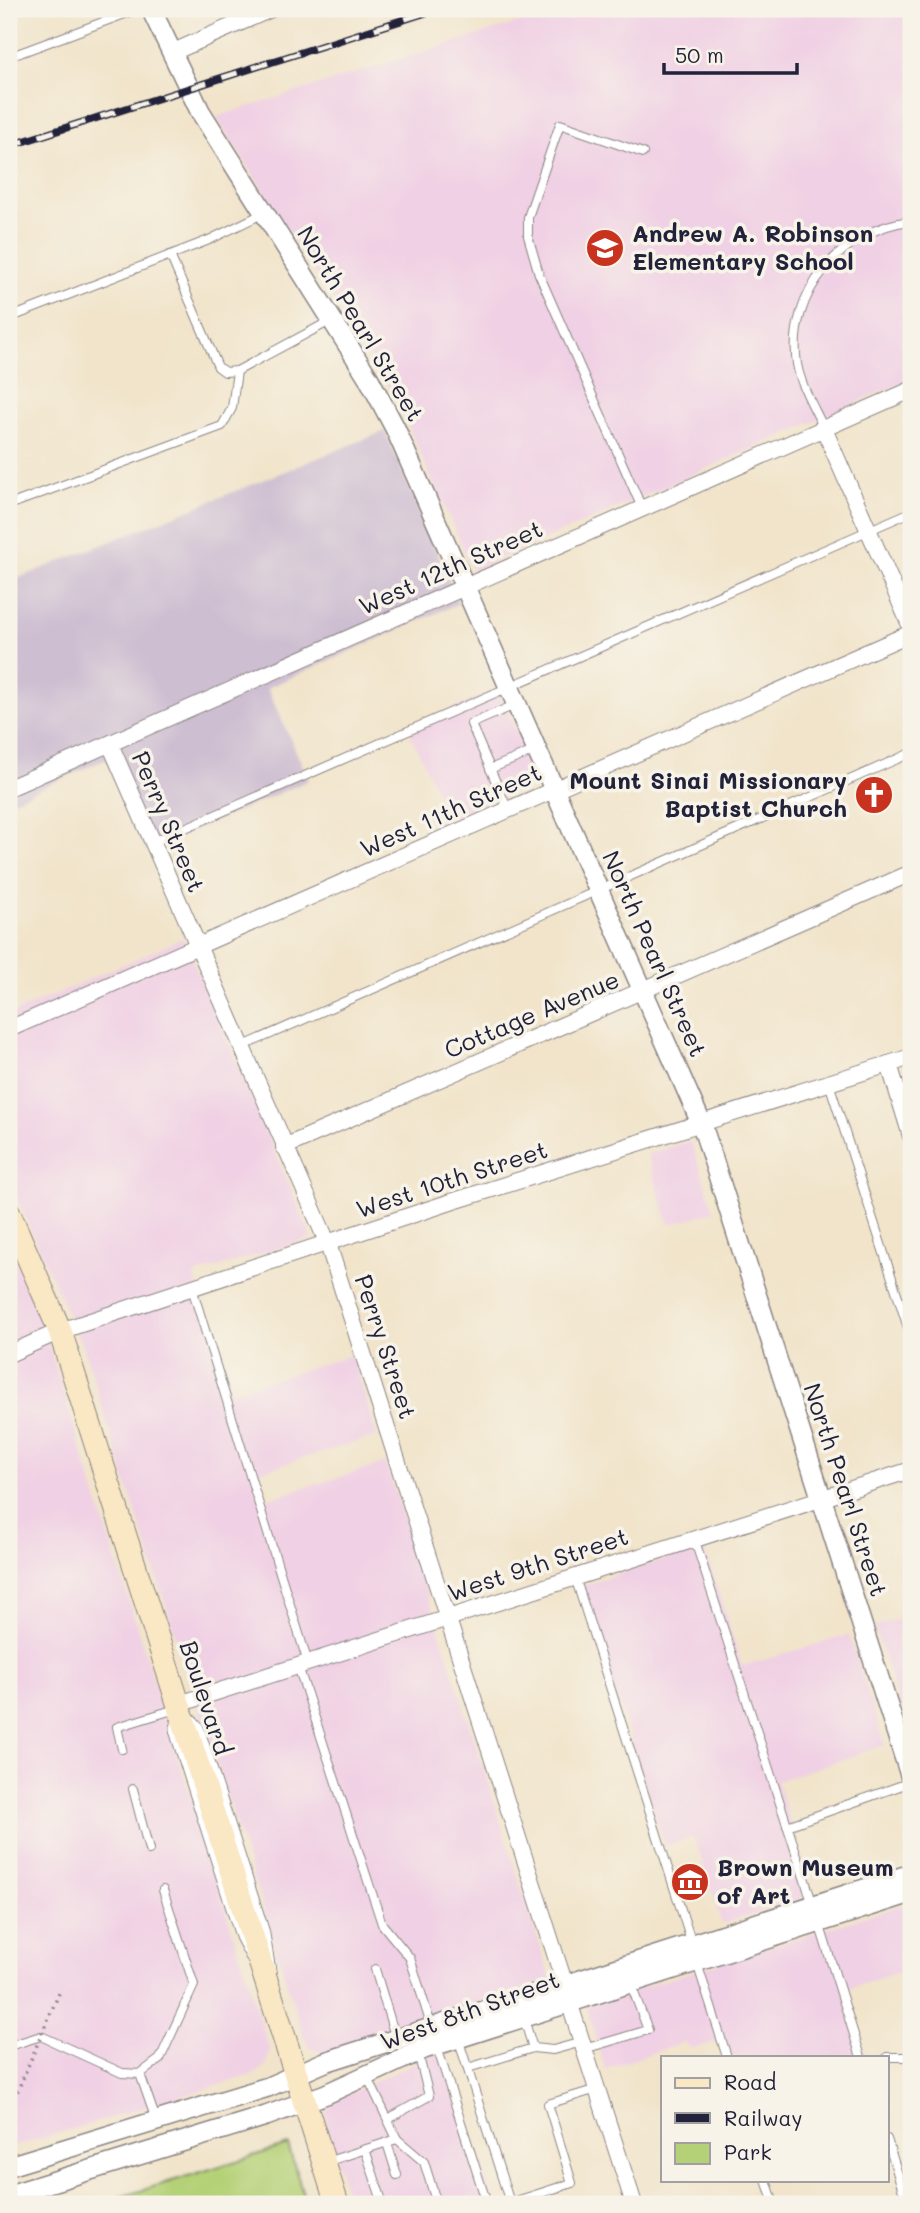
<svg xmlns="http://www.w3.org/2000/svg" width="920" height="2213" font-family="Mali,sans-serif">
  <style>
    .built { fill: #f0d0e4 }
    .industrial { fill: #cebed1 }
    .green { fill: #b5d177; stroke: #6c7a59; stroke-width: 2 }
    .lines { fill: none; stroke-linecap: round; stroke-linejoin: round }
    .service-casing { stroke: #8a8382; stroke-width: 10 }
    .minor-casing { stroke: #8a8382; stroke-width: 18 }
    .tertiary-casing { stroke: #8a8382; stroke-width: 22 }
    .secondary-casing { stroke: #8a8382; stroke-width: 25 }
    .service { stroke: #fff; stroke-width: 8 }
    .minor { stroke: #fff; stroke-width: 16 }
    .tertiary { stroke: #fff; stroke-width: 19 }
    .secondary { stroke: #fae7c3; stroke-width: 23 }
    .rail-casing { stroke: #22223b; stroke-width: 8 }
    .rail { stroke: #f7f3e8; stroke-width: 5; stroke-dasharray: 16; stroke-linecap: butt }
    .path-bridge { stroke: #8a8382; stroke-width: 3.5; stroke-dasharray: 2 5; stroke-linecap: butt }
    .labels { text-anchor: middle; stroke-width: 7; stroke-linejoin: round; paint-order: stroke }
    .poi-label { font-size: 24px; font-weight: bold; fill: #22223b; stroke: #f7f3e8; text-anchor: start }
    .street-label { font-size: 24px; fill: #22223b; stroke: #f7f3e8 }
  </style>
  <rect width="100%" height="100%" fill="#f7f3e8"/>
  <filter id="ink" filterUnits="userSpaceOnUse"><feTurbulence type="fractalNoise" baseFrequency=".0143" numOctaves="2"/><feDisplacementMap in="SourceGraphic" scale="14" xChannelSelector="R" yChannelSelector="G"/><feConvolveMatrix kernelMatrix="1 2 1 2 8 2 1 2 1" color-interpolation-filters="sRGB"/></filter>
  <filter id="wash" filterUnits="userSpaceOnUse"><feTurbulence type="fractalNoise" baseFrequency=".00686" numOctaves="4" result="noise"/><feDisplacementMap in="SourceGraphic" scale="28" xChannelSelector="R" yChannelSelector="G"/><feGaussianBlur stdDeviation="1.57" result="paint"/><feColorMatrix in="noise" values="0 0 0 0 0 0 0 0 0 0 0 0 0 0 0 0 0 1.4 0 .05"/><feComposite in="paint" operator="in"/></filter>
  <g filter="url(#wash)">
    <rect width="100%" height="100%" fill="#f1e4ca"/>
    <g class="built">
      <polygon points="562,9 911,9 911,379 473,571 394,395 216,117"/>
      <polygon points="498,689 539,781 450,820 408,729"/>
      <polygon points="183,938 312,1238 194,1275 232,1392 352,1355 377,1436 258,1472 267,1499 386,1463 551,1980 331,2051 320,2052 311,2048 304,2037 85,1353 9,1181 9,1015"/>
      <polygon points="691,1141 714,1211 669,1225 647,1154"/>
      <polygon points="9,1244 40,1318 270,2051 266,2065 255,2074 9,2148"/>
      <polygon points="704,1547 742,1666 849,1635 885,1745 777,1781 814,1896 722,1924 694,1837 665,1846 581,1586"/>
      <polygon points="911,1615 911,1738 874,1627"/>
      <polygon points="911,1902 911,1968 845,1990 866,2057 724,2057 719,2041 689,2049 685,2042 605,2069 586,2005"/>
      <polygon points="446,2051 494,2204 350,2204 328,2135 326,2111 337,2100 426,2057"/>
    </g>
    <polygon class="industrial" points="385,431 459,603 267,688 309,780 146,851 106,759 9,802 9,582"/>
    <polygon class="green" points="288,2145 306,2204 98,2204"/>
  </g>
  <g filter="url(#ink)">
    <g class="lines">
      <defs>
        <g id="service">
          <polyline points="9,57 138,9"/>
          <polyline points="170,255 218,367 225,372 237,371 330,321"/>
          <polyline points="9,318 209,240 264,213"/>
          <path d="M824,429C815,409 801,387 797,364C786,294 843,228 911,221"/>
          <polyline points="9,505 222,426 232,408 237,371"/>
          <polyline points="642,508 539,274 528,236 528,217 560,124 643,153"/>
          <polyline points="490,769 536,750"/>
          <polyline points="508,810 471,724 517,704"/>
          <polyline points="153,842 911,512"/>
          <polyline points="241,1047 911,753"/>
          <polyline points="829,1083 911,1337"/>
          <polyline points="192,1288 308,1663"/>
          <polyline points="694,1538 813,1905"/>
          <polyline points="575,1577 692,1944"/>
          <polyline points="298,1666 382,1924 410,1958 432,2028"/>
          <polygon points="179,1704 199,1726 265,1931 278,2011 240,1938 174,1732"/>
          <polyline points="122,1749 117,1727 179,1708"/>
          <polyline points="133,1789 149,1850"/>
          <polyline points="787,1826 911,1782"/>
          <polyline points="819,1923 861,2057"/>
          <polyline points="697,1963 727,2057"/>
          <polyline points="375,1969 396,2039"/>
          <polyline points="458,2038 510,2203 572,2183 548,2104 597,2089"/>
          <polyline points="9,2046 41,2036 122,2073 140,2074 156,2120"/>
          <polyline points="437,2047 487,2204"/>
          <polyline points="533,2048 553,2050 582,2042"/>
          <polyline points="584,2049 648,2030 630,1982"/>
          <polyline points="887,2057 911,2057"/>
          <polyline points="468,2068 533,2048 523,2016"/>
          <polyline points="140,2074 160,2059 194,1985 163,1890"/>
          <polyline points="388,2119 429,2096 418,2053"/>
          <polyline points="397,2139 424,2162 437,2204"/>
          <polyline points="887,2139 907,2204"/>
          <polyline points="387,2143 397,2175"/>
          <polyline points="365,2149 383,2204"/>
          <polyline points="326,2162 397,2139 367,2076"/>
          <polyline points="766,2180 774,2204"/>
        </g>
        <g id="minor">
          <polyline points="171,53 271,9"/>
          <polyline points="824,429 911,627"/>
          <polyline points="110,744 328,1244 565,1985"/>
          <polyline points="9,788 911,390"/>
          <polyline points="9,1029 911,633"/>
          <polyline points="889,1064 911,1136"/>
          <polyline points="284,1147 911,873"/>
          <polyline points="9,1354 60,1331 454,1201 911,1057"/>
          <polyline points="179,1704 911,1470"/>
          <polyline points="569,2002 634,2204"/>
        </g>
        <g id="tertiary">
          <polyline points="151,9 200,111 368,377 395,428 702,1125 911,1778"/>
          <polyline points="9,2166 268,2087 325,2062 911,1874"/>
          <polyline points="9,2195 266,2116 326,2094 424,2049 911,1893"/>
        </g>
        <polyline id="secondary" points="9,1213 60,1331 337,2204"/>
      </defs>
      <use href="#service" class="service-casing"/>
      <use href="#minor" class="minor-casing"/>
      <use href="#tertiary" class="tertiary-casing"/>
      <use href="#secondary" class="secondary-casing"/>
      <use href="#service" class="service"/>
      <use href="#minor" class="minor"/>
      <use href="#tertiary" class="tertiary"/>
      <use href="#secondary" class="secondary"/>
      <defs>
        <polyline id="rail" points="9,146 437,9"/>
      </defs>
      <use href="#rail" class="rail-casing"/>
      <use href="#rail" class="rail"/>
      <polyline class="path-bridge" points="9,2111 60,1991"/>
    </g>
  </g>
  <defs>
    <symbol id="school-disc" viewBox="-11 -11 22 22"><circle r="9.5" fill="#c8321e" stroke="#f7f3e8"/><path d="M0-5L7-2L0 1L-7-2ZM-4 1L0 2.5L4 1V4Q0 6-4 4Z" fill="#fff"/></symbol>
    <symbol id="church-disc" viewBox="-11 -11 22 22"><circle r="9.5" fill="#c8321e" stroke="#f7f3e8"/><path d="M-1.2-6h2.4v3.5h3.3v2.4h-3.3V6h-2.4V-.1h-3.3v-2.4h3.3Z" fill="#fff"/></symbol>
    <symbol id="museum-disc" viewBox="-11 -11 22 22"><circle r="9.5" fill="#c8321e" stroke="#f7f3e8"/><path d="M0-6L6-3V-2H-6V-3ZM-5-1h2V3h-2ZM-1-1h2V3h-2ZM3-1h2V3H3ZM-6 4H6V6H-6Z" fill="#fff"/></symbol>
  </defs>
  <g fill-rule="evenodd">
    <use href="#school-disc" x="583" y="226" width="44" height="44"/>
    <use href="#church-disc" x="852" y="773" width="44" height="44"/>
    <use href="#museum-disc" x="668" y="1860" width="44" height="44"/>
  </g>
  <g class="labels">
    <g class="poi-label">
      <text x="632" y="242">Andrew A. Robinson<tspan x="632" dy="28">Elementary School</tspan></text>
      <text x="847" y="789" text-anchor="end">Mount Sinai Missionary<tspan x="847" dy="28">Baptist Church</tspan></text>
      <text x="717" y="1876">Brown Museum<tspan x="717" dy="28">of Art</tspan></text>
    </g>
    <g class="street-label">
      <text transform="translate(360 324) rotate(59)" y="8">North Pearl Street</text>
      <text transform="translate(451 568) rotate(-24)" y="8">West 12th Street</text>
      <text transform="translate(451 811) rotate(-24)" y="8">West 11th Street</text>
      <text transform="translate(168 822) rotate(67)" y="8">Perry Street</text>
      <text transform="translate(654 954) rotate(66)" y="8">North Pearl Street</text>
      <text transform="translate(532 1015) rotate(-23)" y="8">Cottage Avenue</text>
      <text transform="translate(452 1180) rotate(-18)" y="8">West 10th Street</text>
      <text transform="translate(385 1347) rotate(72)" y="8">Perry Street</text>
      <text transform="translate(845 1490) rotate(72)" y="8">North Pearl Street</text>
      <text transform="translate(538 1565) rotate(-18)" y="8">West 9th Street</text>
      <text transform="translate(205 1698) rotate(72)" y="8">Boulevard</text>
      <text transform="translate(470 2011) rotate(-20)" y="8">West 8th Street</text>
    </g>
  </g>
  <rect width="920" height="2213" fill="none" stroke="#f7f3e8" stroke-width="35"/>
  <rect x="661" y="2056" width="228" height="126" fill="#f7f3e8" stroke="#a29fa3" stroke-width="2"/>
  <rect x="675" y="2078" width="35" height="10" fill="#fae7c3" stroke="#a29fa3" stroke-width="2"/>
  <text x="724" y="2090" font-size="21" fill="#22223b">Road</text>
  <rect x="675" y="2113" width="35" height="10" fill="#22223b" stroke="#a29fa3" stroke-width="2"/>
  <text x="724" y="2126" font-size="21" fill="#22223b">Railway</text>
  <rect x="675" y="2143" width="35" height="21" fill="#b5d177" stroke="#a29fa3" stroke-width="2"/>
  <text x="724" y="2160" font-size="21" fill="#22223b">Park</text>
  <path d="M664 63v10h133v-10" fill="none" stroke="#22223b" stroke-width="3.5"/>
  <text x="675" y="63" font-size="21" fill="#22223b" stroke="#f7f3e8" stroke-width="5" paint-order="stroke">50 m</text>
</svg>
